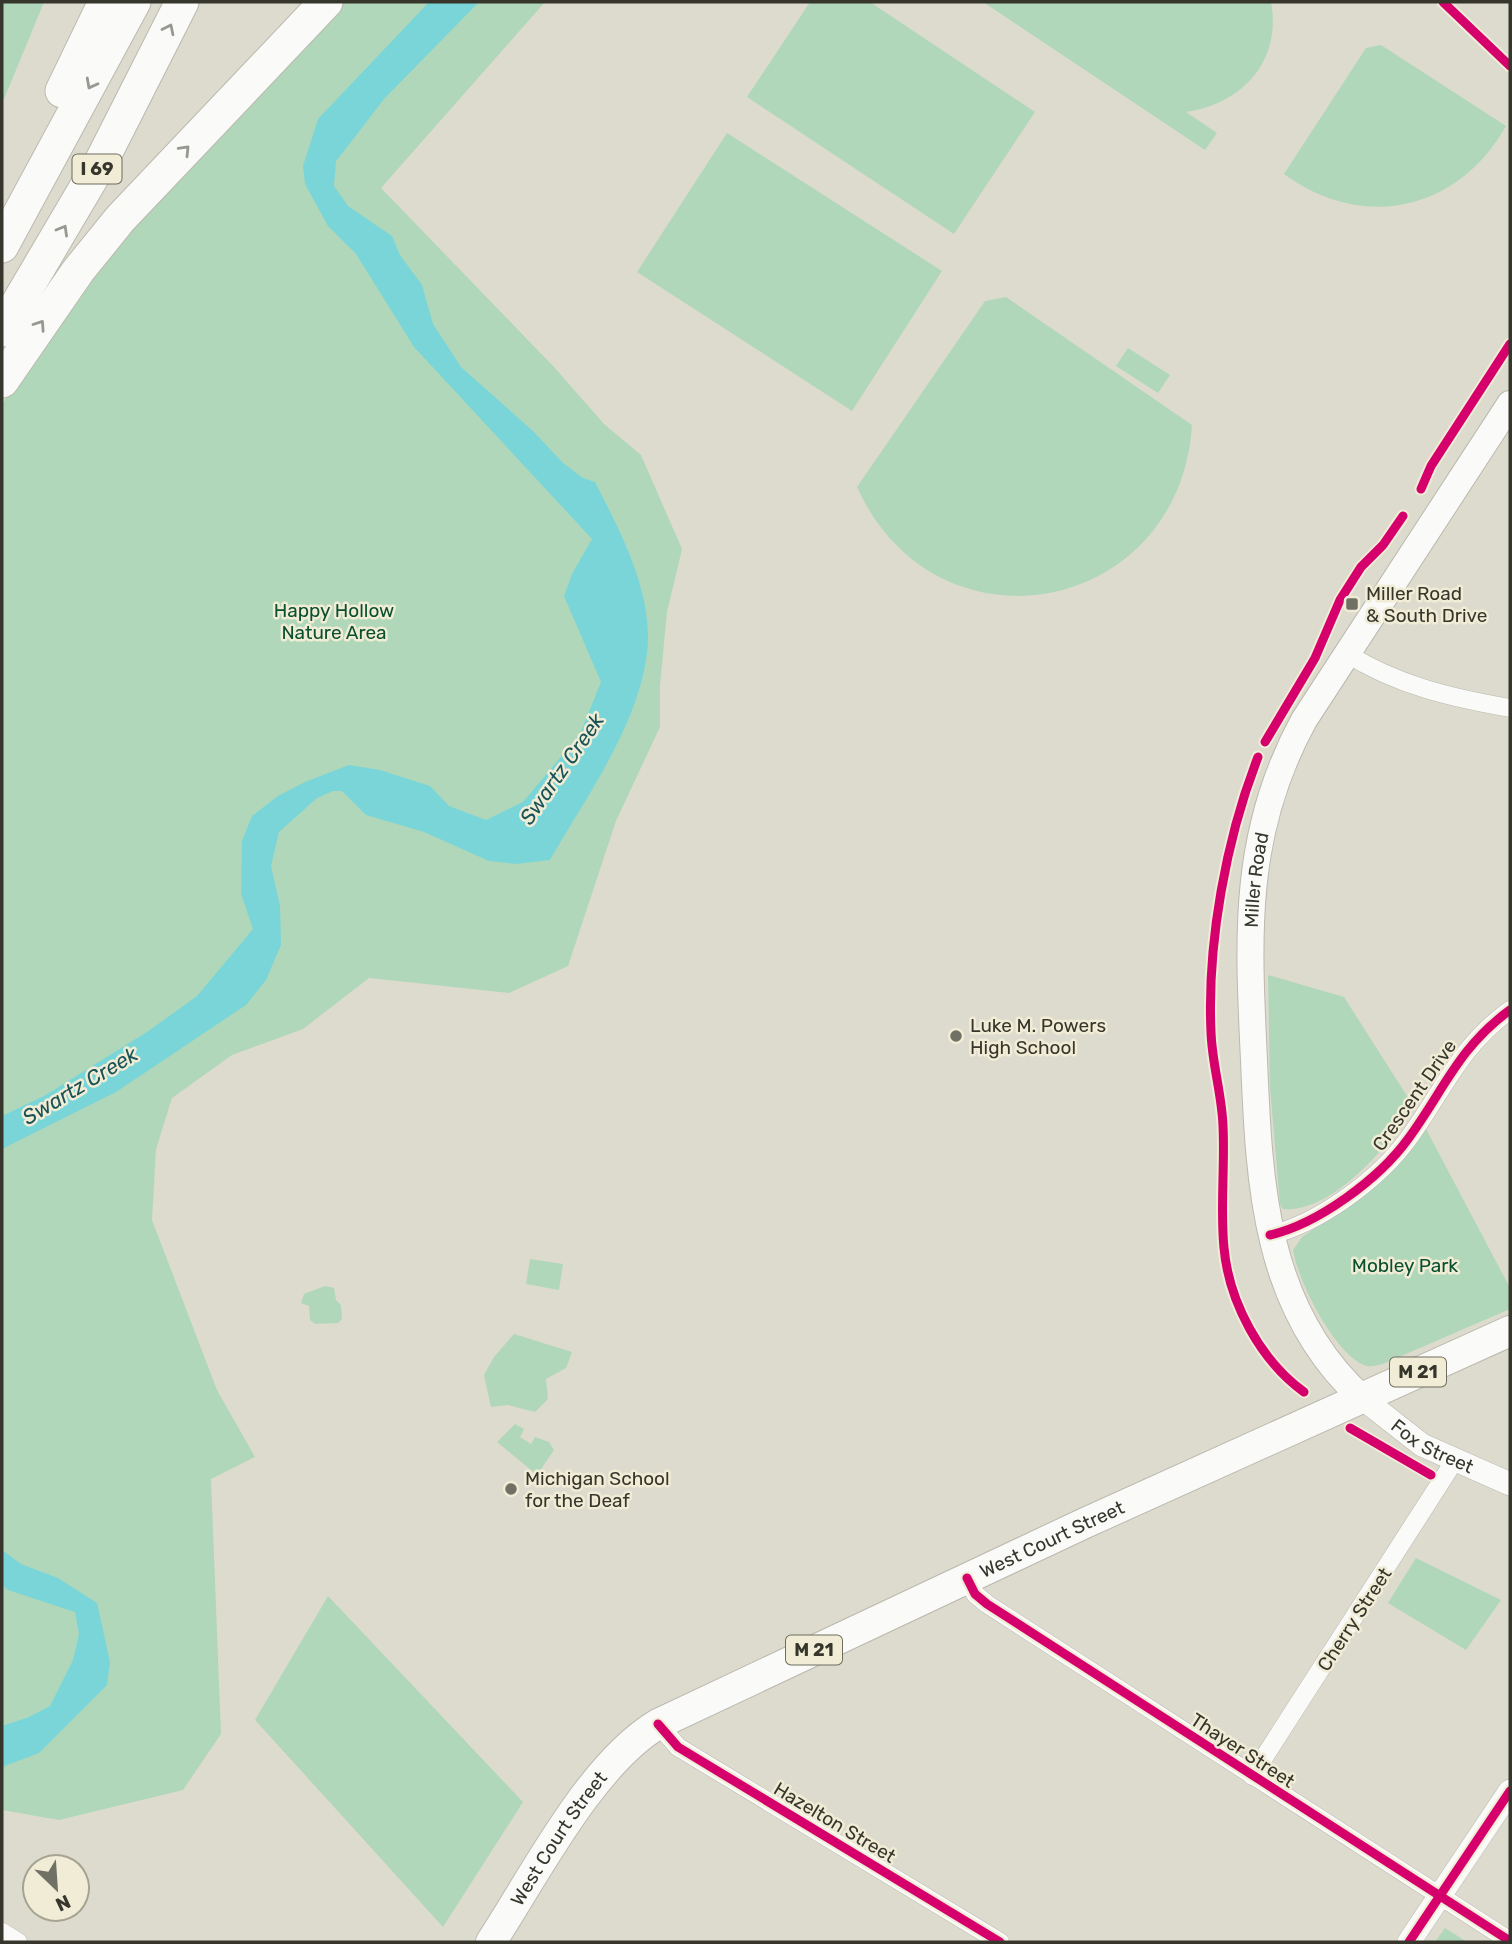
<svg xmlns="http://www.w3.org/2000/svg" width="1512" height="1944" font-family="Rubik,sans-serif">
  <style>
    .green { fill: #b0d7b9 }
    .water { fill: #7ad5d9 }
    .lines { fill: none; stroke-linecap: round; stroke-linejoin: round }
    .minor-casing { stroke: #bbb9af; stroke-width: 19 }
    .tertiary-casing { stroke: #bbb9af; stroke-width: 24 }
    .secondary-casing { stroke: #bbb9af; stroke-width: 28 }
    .primary-casing { stroke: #bbb9af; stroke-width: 32 }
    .motorway-casing { stroke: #bbb9af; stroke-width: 35 }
    .minor { stroke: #fafaf8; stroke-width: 18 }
    .tertiary { stroke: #fafaf8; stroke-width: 23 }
    .secondary { stroke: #fafaf8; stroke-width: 26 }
    .primary { stroke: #fafaf8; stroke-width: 30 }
    .motorway { stroke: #fafaf8; stroke-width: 33 }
    .cycleway-casing { stroke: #f0ecd5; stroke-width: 13 }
    .cycleway { stroke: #d6006c; stroke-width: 9 }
    .oneway { stroke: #989892 }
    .poi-dot { fill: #717065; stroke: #f0ecd5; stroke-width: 2.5 }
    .labels { text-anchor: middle; stroke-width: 5; stroke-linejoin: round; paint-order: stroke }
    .shield { fill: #f0ecd5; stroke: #6e6d5f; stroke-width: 2 }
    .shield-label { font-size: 18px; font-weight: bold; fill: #37362d }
    .poi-label { font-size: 19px; fill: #37362d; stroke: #f0ecd5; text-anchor: start }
    .park-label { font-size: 19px; fill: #08502f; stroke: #f0ecd5 }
    .street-label { font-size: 19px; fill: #37362d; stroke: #f0ecd5 }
    .water-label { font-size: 21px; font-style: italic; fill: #1a5357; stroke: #f0ecd5 }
  </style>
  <rect width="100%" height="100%" fill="#dddbce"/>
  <g class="green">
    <polygon points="2,2 44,2 2,104"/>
    <polygon points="345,2 545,2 381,188 554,367 604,424 641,455 682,549 667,612 660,685 660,727 616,821 568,966 509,993 369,978 303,1029 232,1055 172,1098 156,1149 152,1220 217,1390 255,1457 211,1479 221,1734 183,1790 59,1820 2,1810 2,404 130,225"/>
    <polygon points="810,2 870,2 1035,112 954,234 747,97"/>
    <path d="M983,2H1271C1282,61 1242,104 1186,112L1217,133L1205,150Z"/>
    <path d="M1381,45L1506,126C1458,211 1363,232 1284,174L1366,48Z"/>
    <polygon points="727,133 942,271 852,411 637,272"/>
    <path d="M1006,297L1192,425C1180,615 936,662 857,487L985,301Z"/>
    <polygon points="1128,348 1170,375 1158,393 1116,366"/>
    <path d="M1268,975L1344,997L1414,1107C1389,1145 1333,1213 1283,1209L1280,1204L1270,1087Z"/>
    <path d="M1426,1129L1510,1288V1309L1385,1363C1378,1365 1370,1368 1364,1365C1334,1353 1298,1281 1293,1250L1302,1237C1350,1204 1394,1179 1426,1129Z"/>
    <polygon points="530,1259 563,1264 559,1290 526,1284"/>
    <polygon points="325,1286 334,1288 336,1300 341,1305 342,1319 338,1323 315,1324 310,1320 309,1306 301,1303 304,1294"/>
    <polygon points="514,1334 572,1352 566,1368 546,1379 548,1399 535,1412 508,1405 491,1407 484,1375 494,1357"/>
    <polygon points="515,1424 524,1429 520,1437 531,1444 535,1437 549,1442 554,1450 537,1475 497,1442"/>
    <polygon points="1416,1558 1501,1600 1466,1650 1388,1603"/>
    <polygon points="328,1596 523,1802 443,1927 255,1720"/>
    <polygon points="1445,1928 1467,1942 1435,1942"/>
  </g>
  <g class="water">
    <path d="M429,2H479L384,99L351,142L336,161L334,186L348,206L392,236L400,255L422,285L433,324L461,367L533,431L563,463L583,478L595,482C619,529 648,583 648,637C647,714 587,795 550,860L516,864L489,861L424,832L366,815L342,791H333L317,798L279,832L271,866L280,906L281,945L266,980L246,1005L116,1092L2,1149V1116L44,1096L147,1032L197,996L253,929L241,894L242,841L252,816L278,796L305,782L349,765L380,770L430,786L449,806L486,820L523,802L580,734L601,682L564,596L572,574L592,539L414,347L356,254L328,226L305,184L303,166L318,119Z"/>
    <polygon points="2,1550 21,1564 58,1578 97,1603 110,1662 107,1685 39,1753 2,1767 2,1726 29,1717 50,1706 73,1660 79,1634 75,1612 8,1590 2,1584"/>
  </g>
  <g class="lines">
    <defs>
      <g id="minor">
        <path d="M1346,653C1396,685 1452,698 1510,708"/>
        <path d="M1270,1235C1318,1224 1379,1179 1408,1139C1444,1090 1458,1048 1510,1010"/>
        <polyline points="967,1578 975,1594 987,1604 1510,1941"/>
        <polyline points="658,1724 678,1747 1000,1942"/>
        <polyline points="1252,1776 1455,1460"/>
        <polyline points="2,1932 18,1942"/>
      </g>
      <g id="tertiary">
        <path id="s1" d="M1362,1398L1422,1445L1510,1484"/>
        <polyline points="1409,1942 1510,1791"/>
      </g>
      <g id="secondary">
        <path id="s2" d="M1362,1398C1264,1309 1259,1182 1254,1060C1248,936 1242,833 1304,720L1510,404"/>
      </g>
      <g id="primary">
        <path id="s3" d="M491,1942C535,1875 590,1765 658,1724L1085,1523L1510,1331"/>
      </g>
      <g id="motorway">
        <polyline points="62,91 105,2"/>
        <polyline points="2,246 134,2"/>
        <polyline points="2,330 101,162 182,2"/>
        <polyline points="2,381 78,271 120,219 326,2"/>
      </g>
    </defs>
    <use href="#minor" class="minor-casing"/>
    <use href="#tertiary" class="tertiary-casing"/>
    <use href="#secondary" class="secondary-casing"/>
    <use href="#primary" class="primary-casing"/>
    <use href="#motorway" class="motorway-casing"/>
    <use href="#minor" class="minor"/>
    <use href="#tertiary" class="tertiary"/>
    <use href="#secondary" class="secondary"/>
    <use href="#primary" class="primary"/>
    <use href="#motorway" class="motorway"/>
    <defs>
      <g id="cycleway">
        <polyline points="1443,2 1510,66"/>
        <polyline points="1421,489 1431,466 1510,344"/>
        <polyline points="1265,742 1315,658 1340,600 1361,567 1383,545 1403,516"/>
        <path d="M1258,757C1226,839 1207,943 1211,1032C1212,1064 1222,1095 1223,1126C1225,1167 1220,1208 1224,1248C1229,1302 1260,1360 1304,1392"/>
        <path d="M1270,1235C1318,1224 1379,1179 1408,1139C1444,1090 1458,1048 1510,1010"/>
        <polyline points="1350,1428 1431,1475"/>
        <polyline points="967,1578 975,1594 987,1604 1510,1941"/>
        <polyline points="658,1724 678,1747 1000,1942"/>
        <polyline points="1409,1942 1510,1791"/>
      </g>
    </defs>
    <use href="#cycleway" class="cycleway-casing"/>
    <use href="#cycleway" class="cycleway"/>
  </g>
  <defs><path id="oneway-chevron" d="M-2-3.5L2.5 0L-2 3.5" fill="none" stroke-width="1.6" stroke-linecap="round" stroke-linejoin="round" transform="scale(1.75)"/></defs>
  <g class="oneway">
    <use href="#oneway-chevron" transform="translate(169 29) rotate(-64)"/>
    <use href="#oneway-chevron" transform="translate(91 84) rotate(118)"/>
    <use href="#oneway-chevron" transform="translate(185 150) rotate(-46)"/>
    <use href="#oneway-chevron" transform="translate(63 230) rotate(-60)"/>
    <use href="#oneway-chevron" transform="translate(40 325) rotate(-56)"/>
  </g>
  <g class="poi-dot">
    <rect x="1345" y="597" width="14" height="14" rx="3.5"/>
    <circle cx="956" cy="1036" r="7"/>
    <circle cx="511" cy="1489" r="7"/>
  </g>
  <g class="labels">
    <g class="shield">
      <rect x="72.5" y="154.5" width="49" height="29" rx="5"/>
      <rect x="1390" y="1357.5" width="56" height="29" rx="5"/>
      <rect x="786" y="1635.5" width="56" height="29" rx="5"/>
    </g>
    <g class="shield-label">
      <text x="97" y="175">I 69</text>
      <text x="1418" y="1378">M 21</text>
      <text x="814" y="1656">M 21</text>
    </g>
    <g class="poi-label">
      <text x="1366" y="600">Miller Road<tspan x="1366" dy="22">&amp; South Drive</tspan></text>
      <text x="970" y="1032">Luke M. Powers<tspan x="970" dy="22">High School</tspan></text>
      <text x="525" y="1485">Michigan School<tspan x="525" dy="22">for the Deaf</tspan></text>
    </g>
    <g class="park-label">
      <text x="334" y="617">Happy Hollow<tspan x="334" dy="22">Nature Area</tspan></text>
      <text x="1405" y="1272">Mobley Park</text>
    </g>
    <g class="street-label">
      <text dy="7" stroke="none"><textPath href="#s2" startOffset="546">Miller Road</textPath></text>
      <text transform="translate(1414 1095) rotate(-55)" y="7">Crescent Drive</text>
      <text dy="7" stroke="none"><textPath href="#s1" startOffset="86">Fox Street</textPath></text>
      <text dy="7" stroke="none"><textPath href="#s3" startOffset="712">West Court Street</textPath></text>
      <text transform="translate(1354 1619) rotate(-57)" y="7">Cherry Street</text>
      <text transform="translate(1243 1750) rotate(33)" y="7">Thayer Street</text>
      <text transform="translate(835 1822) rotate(31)" y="7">Hazelton Street</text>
      <text dy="7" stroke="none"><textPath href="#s3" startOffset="124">West Court Street</textPath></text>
    </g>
    <g class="water-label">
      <text transform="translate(562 769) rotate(-55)" y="7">Swartz Creek</text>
      <text transform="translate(80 1086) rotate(-31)" y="7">Swartz Creek</text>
    </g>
  </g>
  <rect width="1512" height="1944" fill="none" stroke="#37362d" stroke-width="7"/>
  <g transform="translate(56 1888) rotate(155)"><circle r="33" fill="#f0ecd5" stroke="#a6a392" stroke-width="2"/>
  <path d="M0-5L12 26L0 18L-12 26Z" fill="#717065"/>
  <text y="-10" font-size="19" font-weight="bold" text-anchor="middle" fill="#37362d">N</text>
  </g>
</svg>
